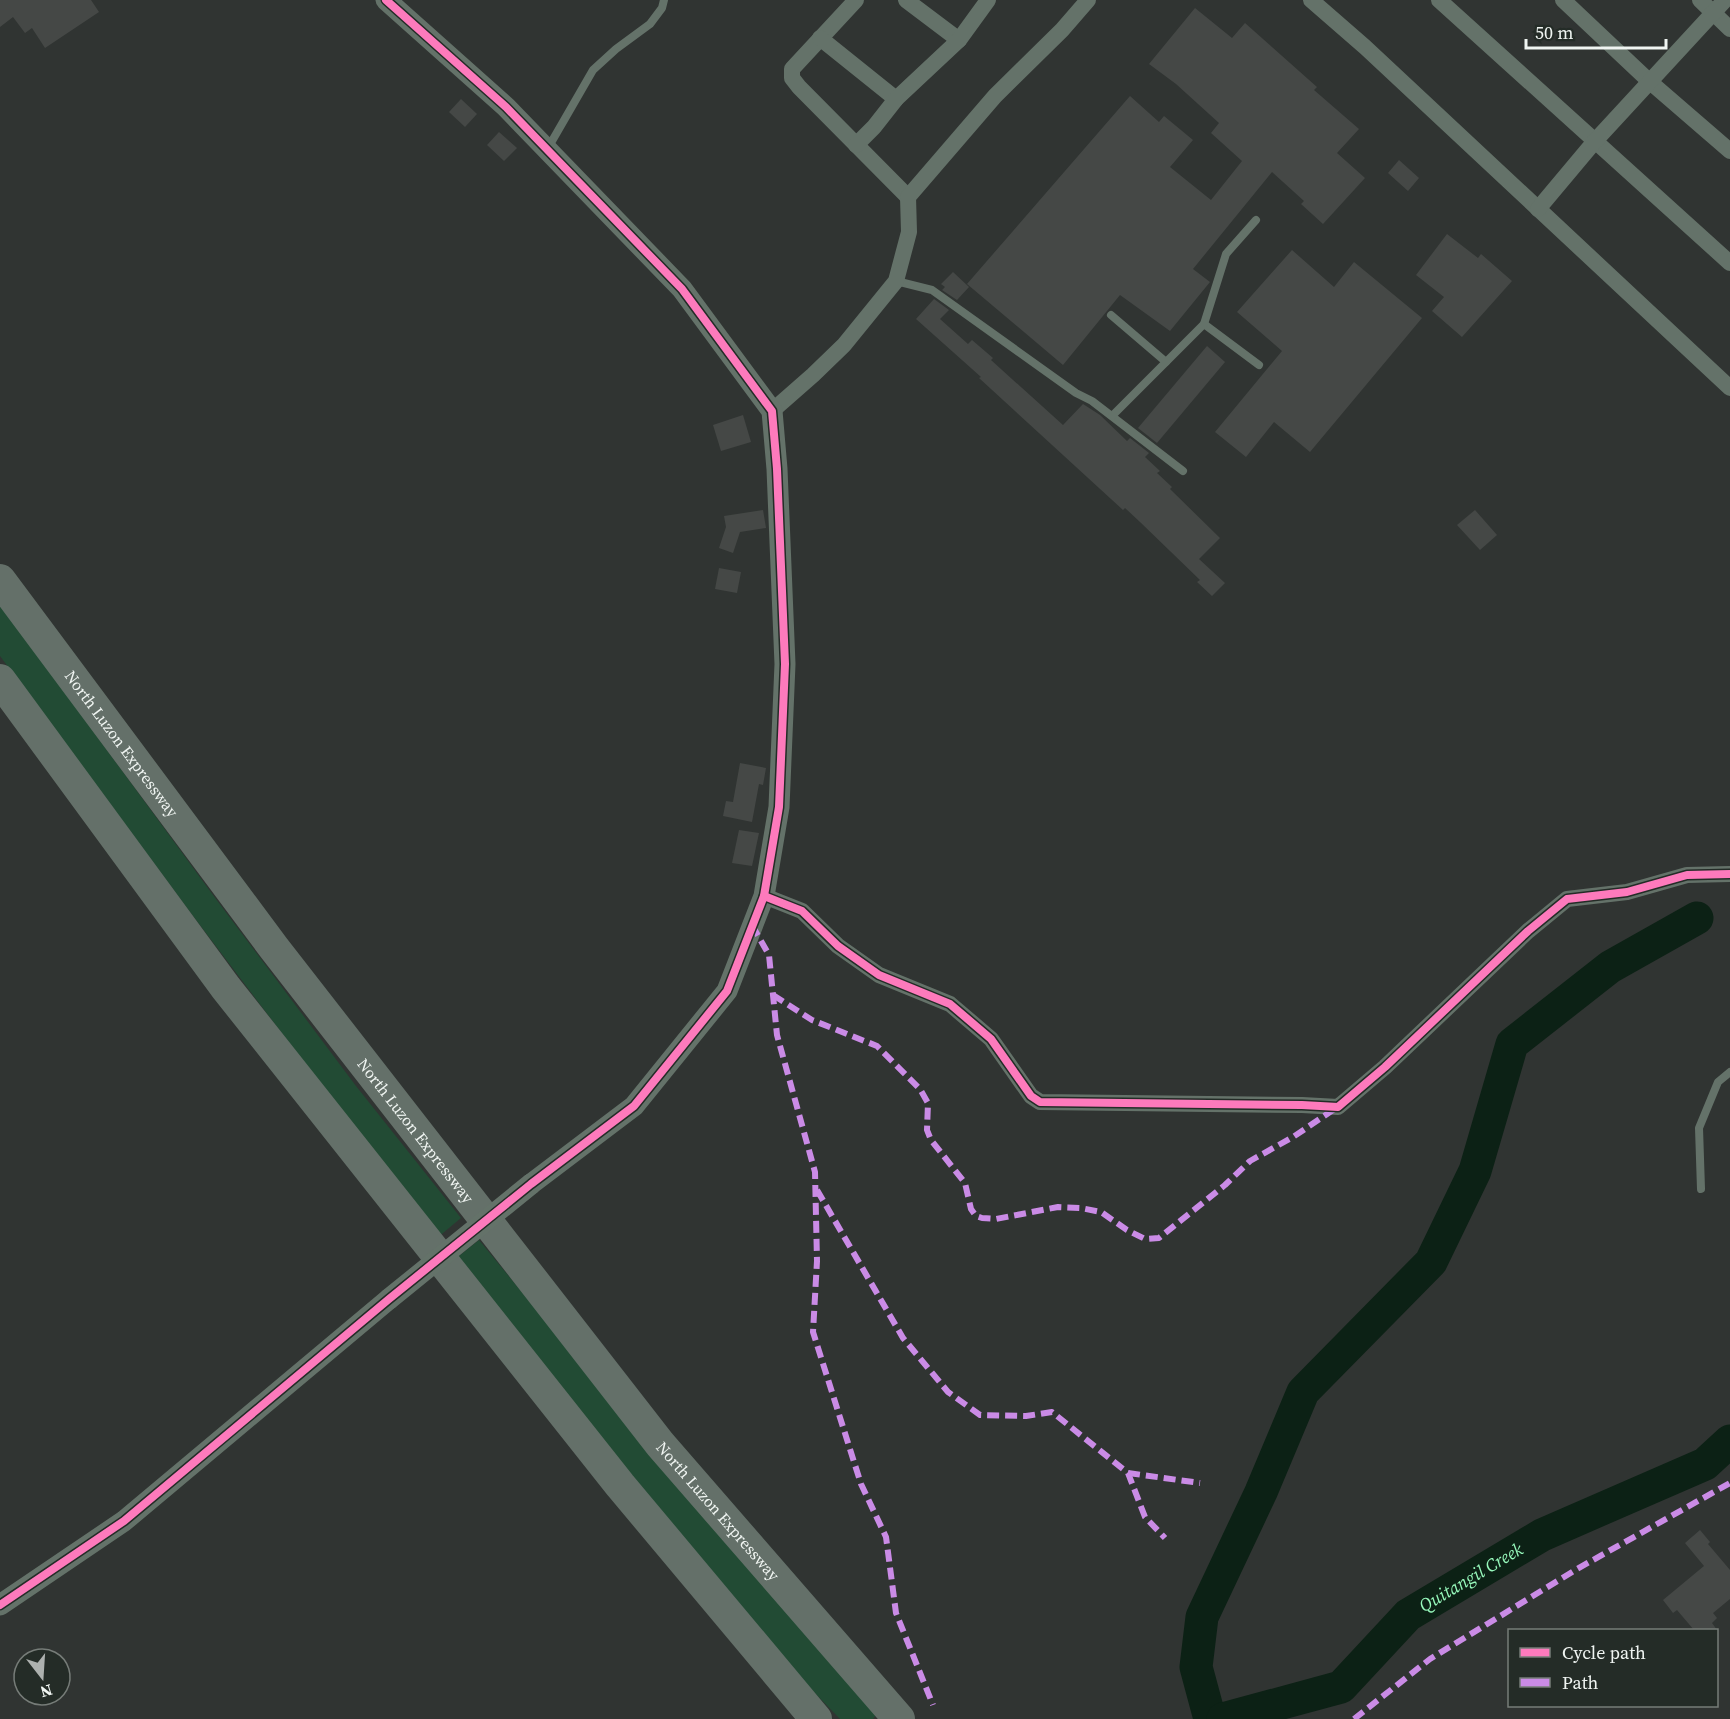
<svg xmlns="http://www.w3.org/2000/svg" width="1730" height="1719" font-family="'Source Serif 4',serif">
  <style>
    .green { fill: #224b34 }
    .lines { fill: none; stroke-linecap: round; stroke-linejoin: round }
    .river { stroke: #0c2115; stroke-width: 33 }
    .building { fill: #454846 }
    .service { stroke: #647269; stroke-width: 8 }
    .minor { stroke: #647269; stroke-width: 16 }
    .tertiary { stroke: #647269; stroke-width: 21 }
    .motorway { stroke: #647069; stroke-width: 32 }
    .tertiary-bridge { stroke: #647269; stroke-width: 21 }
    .quiet { stroke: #ca8be6; stroke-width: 6; stroke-dasharray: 12 6; stroke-linecap: butt }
    .cycleway-casing { stroke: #242c27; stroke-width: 11 }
    .cycleway { stroke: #fd7abc; stroke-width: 8 }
    .labels { text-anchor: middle; stroke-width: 6; stroke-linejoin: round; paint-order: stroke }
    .street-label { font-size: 16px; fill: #f0f5f2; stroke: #242c27 }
    .water-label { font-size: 18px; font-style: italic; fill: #97f9bc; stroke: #242c27 }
  </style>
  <rect width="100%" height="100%" fill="#303432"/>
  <g class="green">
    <polygon points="0,604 213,895 356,1086 461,1218 437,1238 190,912 0,656"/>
    <polygon points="479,1240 766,1588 877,1714 873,1719 840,1719 807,1685 713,1578 454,1260"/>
  </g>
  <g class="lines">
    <g class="river">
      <polyline points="1210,1719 1196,1667 1202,1617 1261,1492 1303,1392 1431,1262 1475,1171 1512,1044 1610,967 1697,918"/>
      <path id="s1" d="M1223,1719L1341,1687L1408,1615L1542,1535L1705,1464L1730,1441"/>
    </g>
  </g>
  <g class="building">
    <polygon points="0,0 91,0 99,12 45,48 32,28 25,33 13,17 0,27"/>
    <polygon points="1195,8 1232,38 1245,23 1317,87 1314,90 1359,129 1337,153 1365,178 1323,224 1301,204 1304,201 1272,172 1193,269 1210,282 1170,331 1120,295 1063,365 967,284 1130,96 1159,122 1164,116 1193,140 1170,167 1211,200 1242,161 1211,133 1219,123 1176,84 1149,64"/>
    <polygon points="461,99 477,114 465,127 449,112"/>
    <polygon points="499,132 517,148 504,161 487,145"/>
    <polygon points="1399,160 1419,178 1408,191 1388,173"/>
    <polygon points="1447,234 1478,258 1481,254 1512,281 1462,337 1432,311 1444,297 1416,275"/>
    <polygon points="1292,250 1334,287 1354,262 1422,318 1310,452 1274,422 1246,457 1215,432 1282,351 1237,312"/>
    <polygon points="953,272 969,287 957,300 942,290 945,287 941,284"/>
    <polygon points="934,299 949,310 940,319 968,344 972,340 993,358 991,360 1063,425 1083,404 1100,415 1127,441 1130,438 1149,453 1145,457 1160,471 1157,473 1172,487 1170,489 1220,538 1199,559 1225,583 1212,596 1197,582 1200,580 1140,522 1125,508 1123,510 979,378 981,377 916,319"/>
    <polygon points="1207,346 1225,362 1157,443 1138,428"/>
    <polygon points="743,415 751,442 721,451 713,425"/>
    <polygon points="763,510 766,528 740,532 733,553 719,548 726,527 724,516"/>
    <polygon points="1475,510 1497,535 1480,550 1457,525"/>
    <polygon points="719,568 741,572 737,593 715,589"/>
    <polygon points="740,763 766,768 763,785 759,784 752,822 723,816 726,801 733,802"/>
    <polygon points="739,830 759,833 752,866 732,863"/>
    <polygon points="1700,1530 1710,1542 1708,1544 1730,1570 1730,1599 1713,1613 1717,1618 1712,1623 1717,1630 1694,1630 1677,1610 1673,1613 1663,1600 1704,1566 1685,1543"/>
  </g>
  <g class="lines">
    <g class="service">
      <polyline points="548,148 593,70 616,49 650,24 662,8 664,0"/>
      <polyline points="896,281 932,290 1076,393 1092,401 1183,471"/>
      <polyline points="1111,315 1166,362"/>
      <polyline points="1204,324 1259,365"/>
      <polyline points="1112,416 1204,324 1226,254 1256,220"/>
      <polyline points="1701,1189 1699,1128 1718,1082 1730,1072"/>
    </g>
    <g class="minor">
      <polyline points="856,0 792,69 792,78 799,87 908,197"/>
      <polyline points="906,0 959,40"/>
      <polyline points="1311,0 1365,47 1730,388"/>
      <polyline points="1439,0 1730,263"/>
      <polyline points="1563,0 1649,81 1730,151"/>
      <polyline points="1700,0 1730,29"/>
      <polyline points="820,38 896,99"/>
      <polyline points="856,145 874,127 896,99 959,40 988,0"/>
      <polyline points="1538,209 1595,141 1725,0"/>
      <polyline points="772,411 813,375 844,345 896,281 909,232 908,197 995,96 1062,30 1088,0"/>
      <polyline points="764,896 802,911 838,946 879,975 950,1004 991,1039 1031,1096 1040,1102 1302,1105 1338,1107 1385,1067 1528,931 1567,899 1627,892 1687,875 1730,874"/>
    </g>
    <g class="tertiary">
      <polyline points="386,0 506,107 682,289 772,411 777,469 785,664 779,807 764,896 727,991 634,1106 531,1184"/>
      <polyline points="0,1605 124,1521 389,1299"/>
    </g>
    <g class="motorway">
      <path id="s2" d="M0,580L274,948L660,1444L899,1719"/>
      <polyline points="0,680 226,988 620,1485 816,1719"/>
    </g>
    <polyline class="tertiary-bridge" points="389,1299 531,1184"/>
    <g class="quiet">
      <polyline points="752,925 769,955 777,1035 815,1172 817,1261 813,1332 861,1484 886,1537 896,1613 933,1705"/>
      <polyline points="773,995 812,1020 877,1046 920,1089 928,1103 927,1130 931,1140 965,1183 971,1209 976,1216 982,1218 996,1219 1058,1207 1081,1208 1101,1212 1127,1230 1145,1239 1159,1238 1225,1185 1250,1161 1293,1137 1336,1108"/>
      <polyline points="817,1190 903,1338 948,1392 980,1415 1026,1416 1052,1412 1128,1473 1145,1517 1165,1538"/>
      <polyline points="1128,1473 1200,1483"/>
      <polyline points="1354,1719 1430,1659 1577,1569 1730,1483"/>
    </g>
    <defs>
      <g id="cycleway">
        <polyline points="764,896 802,911 838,946 879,975 950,1004 991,1039 1031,1096 1040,1102 1302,1105 1338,1107 1385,1067 1528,931 1567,899 1627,892 1687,875 1730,874"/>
        <polyline points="0,1605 124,1521 389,1299 531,1184 634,1106 727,991 764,896 779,807 785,664 777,469 772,411 682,289 506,107 386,0"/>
      </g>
    </defs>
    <use href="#cycleway" class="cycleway-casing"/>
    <use href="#cycleway" class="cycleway"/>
  </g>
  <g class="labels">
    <g class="street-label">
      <text dy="6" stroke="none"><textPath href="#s2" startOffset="204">North Luzon Expressway</textPath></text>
      <text dy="6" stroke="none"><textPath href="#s2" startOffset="690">North Luzon Expressway</textPath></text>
      <text dy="6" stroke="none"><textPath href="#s2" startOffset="1176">North Luzon Expressway</textPath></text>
    </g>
    <g class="water-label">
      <text dy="6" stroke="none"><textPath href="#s1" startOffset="294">Quitangil Creek</textPath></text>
    </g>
  </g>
  <rect x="1508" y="1629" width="210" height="78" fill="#242c27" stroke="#767c78" stroke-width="1.5"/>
  <rect x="1520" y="1648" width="30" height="9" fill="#fd7abc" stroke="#767c78" stroke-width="1.5"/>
  <text x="1562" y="1659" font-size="18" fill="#f0f5f2">Cycle path</text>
  <rect x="1520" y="1678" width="30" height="9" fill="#ca8be6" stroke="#767c78" stroke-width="1.5"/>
  <text x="1562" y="1689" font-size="18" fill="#f0f5f2">Path</text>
  <g transform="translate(42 1677) rotate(163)"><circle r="28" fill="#242c27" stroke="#767c78" stroke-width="1.5"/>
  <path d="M0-4.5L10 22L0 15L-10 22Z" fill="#adb1af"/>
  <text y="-9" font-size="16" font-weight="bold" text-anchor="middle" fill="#f0f5f2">N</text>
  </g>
  <path d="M1526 39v9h140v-9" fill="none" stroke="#f0f5f2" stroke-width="3"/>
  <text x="1535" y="39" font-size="18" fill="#f0f5f2" stroke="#242c27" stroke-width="4.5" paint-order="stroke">50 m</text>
</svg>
